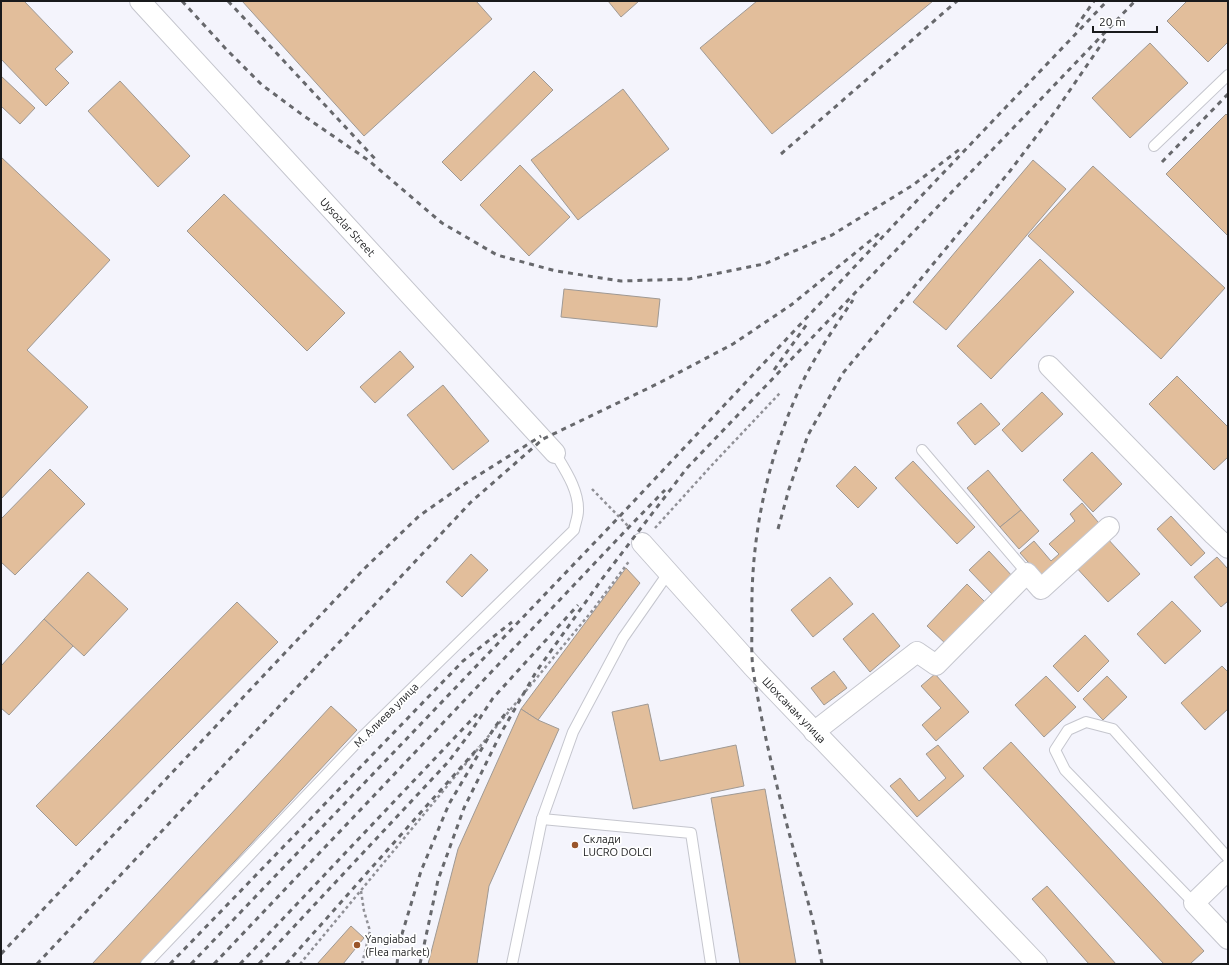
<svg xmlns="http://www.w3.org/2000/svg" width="1229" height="965" font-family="Ubuntu,sans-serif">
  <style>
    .building { fill: #e2be9b; stroke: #9f9994 }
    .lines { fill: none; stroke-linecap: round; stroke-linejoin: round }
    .lane-casing { stroke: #c5c6ce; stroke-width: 12 }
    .street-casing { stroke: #c5c6ce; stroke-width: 22 }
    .path { stroke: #909096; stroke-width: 2.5; stroke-dasharray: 3 3; stroke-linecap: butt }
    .lane { stroke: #fff; stroke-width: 10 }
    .street { stroke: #fff; stroke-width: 20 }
    .rail { stroke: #67686c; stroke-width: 3; stroke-dasharray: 5 5; stroke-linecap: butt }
    .poi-dot { fill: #9a5529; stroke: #fff; stroke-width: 1.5 }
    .labels { text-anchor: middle; stroke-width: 3.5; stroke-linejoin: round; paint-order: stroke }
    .street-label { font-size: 11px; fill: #191a1c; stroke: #fff }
    .poi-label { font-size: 11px; fill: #191a1c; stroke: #fff; text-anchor: start }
  </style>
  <rect width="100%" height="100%" fill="#f4f4fc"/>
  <g class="building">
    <polygon points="1,1 24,1 73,52 55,69 69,83 46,106 1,59"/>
    <polygon points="242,1 476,1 492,19 364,136"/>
    <polygon points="608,1 639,1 621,17"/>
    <polygon points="757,1 933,1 772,134 700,48"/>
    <polygon points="1187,1 1228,1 1228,42 1208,62 1167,21"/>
    <polygon points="1150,43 1188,83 1130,138 1092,98"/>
    <polygon points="534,71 553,90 461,181 442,162"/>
    <polygon points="1,76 35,108 20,124 1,106"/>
    <polygon points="120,81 190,156 158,187 88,111"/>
    <polygon points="623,89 669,149 578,220 531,160"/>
    <polygon points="1226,114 1228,116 1228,236 1166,174"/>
    <polygon points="1,157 110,260 27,350 88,407 1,499"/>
    <polygon points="1033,160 1066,189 946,330 913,302"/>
    <polygon points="520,165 570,217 529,256 480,205"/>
    <polygon points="1093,166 1225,288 1161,359 1028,236"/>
    <polygon points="224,194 345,313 307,351 187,231"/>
    <polygon points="1040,259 1074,292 991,379 957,346"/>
    <polygon points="564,289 660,299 657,327 561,317"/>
    <polygon points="400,351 414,367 375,403 360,387"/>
    <polygon points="1177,376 1228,427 1228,457 1214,470 1149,404"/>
    <polygon points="443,385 489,441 453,470 407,415"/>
    <polygon points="1042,392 1063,414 1022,452 1002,430"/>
    <polygon points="981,403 1000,424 975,445 957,423"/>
    <polygon points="1092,452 1122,484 1093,512 1063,480"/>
    <polygon points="913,461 975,527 957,544 895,478"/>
    <polygon points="855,466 877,488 858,508 836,486"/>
    <polygon points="50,469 85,504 15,575 1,562 1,519"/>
    <polygon points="988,470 1021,510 1000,527 967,488"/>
    <polygon points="1082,503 1104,529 1045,581 1020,553 1034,541 1051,561 1059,554 1049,544 1075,521 1070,514"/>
    <polygon points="1021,510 1039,531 1019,549 1000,527"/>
    <polygon points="1171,516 1205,553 1191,566 1157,529"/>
    <polygon points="1106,537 1140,574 1108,602 1074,565"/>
    <polygon points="989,551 1014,578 994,596 969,570"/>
    <polygon points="471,554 488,570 462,597 446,582"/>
    <polygon points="1217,557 1228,569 1228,601 1221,607 1194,577"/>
    <polygon points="626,568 640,583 538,720 521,709"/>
    <polygon points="88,572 128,609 84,656 44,619"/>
    <polygon points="830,577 853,604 813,637 791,610"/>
    <polygon points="967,584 988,605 948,646 927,626"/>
    <polygon points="1172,601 1201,631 1165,664 1137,634"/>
    <polygon points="237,602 278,642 76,846 36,806"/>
    <polygon points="873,613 900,646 870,672 843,639"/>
    <polygon points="44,619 73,646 9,715 1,708 1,666"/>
    <polygon points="1085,635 1109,661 1078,692 1053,666"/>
    <polygon points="1222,666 1228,672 1228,709 1205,730 1181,703"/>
    <polygon points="834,671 847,688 824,705 811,688"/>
    <polygon points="935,674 969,712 936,741 922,725 941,708 921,686"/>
    <polygon points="1046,676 1076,707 1044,737 1015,705"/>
    <polygon points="1107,676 1127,697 1103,720 1083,699"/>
    <polygon points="648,704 660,761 736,745 744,786 633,809 612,712"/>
    <polygon points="331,706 357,730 139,964 92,964"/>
    <polygon points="521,709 538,720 559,729 489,886 477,964 428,964 458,849"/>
    <polygon points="1011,742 1204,951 1190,964 1164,964 983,768"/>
    <polygon points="938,745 964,776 917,817 890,786 900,778 919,801 946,778 926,754"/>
    <polygon points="765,789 796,964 740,964 711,798"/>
    <polygon points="1047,886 1116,964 1089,964 1032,899"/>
    <polygon points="351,926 364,938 343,964 317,964"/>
  </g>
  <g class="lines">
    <defs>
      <g id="lane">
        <polyline points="1154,146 1228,75"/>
        <polyline points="922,450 1027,573"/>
        <polyline points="542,819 691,833 711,964"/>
        <polyline points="1194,903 1065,770 1055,750 1068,730 1086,722 1113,729 1228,858"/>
        <path d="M146,964L363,736L574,530C575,524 578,517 578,511C579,490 565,470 555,453"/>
        <polyline points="512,964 542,819 573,732 623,638 669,572"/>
      </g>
      <g id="street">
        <path id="s1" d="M140,1L555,453"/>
        <polyline points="1049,366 1214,535 1228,548"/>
        <path id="s2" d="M642,543L753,667L1037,964"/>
        <polyline points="814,732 917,652 936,665 1027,573 1041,589 1109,527"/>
        <polyline points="1228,870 1194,903 1228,939"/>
      </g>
    </defs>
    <use href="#lane" class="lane-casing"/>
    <use href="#street" class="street-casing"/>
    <g class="path">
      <polyline points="592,489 629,527"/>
      <polyline points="655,528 712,465 780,393"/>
      <polyline points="361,891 364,911 370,931 362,964"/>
      <polyline points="300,964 592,611 630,560"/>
    </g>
    <use href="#lane" class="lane"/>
    <use href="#street" class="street"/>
    <g class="rail">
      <polyline points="182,1 226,49 262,85 304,116 368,160 442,223 497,255 556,271 621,281 689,279 764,264 832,235 913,185 960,149"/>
      <polyline points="228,1 378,162"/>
      <polyline points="1076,27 1094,1"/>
      <polyline points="781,154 957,1"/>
      <polyline points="1162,162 1228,94"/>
      <polyline points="774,370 807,324"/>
      <polyline points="778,529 789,489 808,435 843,373 1010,171 1057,109 1107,36"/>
      <polyline points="1,954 365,568 419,516 466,483 541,436"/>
      <polyline points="37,964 471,502 543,439 659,383 733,344 791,305 881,232"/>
      <polyline points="170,964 463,661 512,622"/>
      <polyline points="191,964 619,517 907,211 1107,1"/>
      <polyline points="214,964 629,527 665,490"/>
      <polyline points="240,964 477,714"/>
      <polyline points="259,964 449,761 470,733 493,698 578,605"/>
      <polyline points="286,964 479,747"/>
      <polyline points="397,964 399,944 421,871 449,804 494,728 509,709"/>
      <polyline points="420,964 438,880 464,808 501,733 536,672 602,579 687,468 1135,1"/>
      <path d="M822,964C814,918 800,874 788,829C774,776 761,722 753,669C751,653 752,636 752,620C750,536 768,453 805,377C819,350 836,325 853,300"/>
    </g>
  </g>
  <g class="poi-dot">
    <circle cx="575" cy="845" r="4"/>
    <circle cx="357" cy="945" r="4"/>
  </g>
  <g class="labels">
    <g class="street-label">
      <text dy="4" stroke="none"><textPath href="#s1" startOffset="307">Uysozlar Street</textPath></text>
      <text dy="4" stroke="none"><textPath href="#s2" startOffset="226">Шохсанам улица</textPath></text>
      <text transform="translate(386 715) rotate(-45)" y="4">М. Алиева улица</text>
    </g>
    <g class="poi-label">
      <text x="583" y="843">Склади<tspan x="583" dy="13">LUCRO DOLCI</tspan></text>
      <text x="365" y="943">Yangiabad<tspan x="365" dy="13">(Flea market)</tspan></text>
    </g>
  </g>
  <rect width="1229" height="965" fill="none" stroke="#191a1c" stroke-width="4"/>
  <path d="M1093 26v6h64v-6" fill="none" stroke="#191a1c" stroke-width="2"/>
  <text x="1099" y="26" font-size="12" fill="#191a1c" stroke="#ffffff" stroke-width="3" paint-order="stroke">20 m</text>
</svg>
